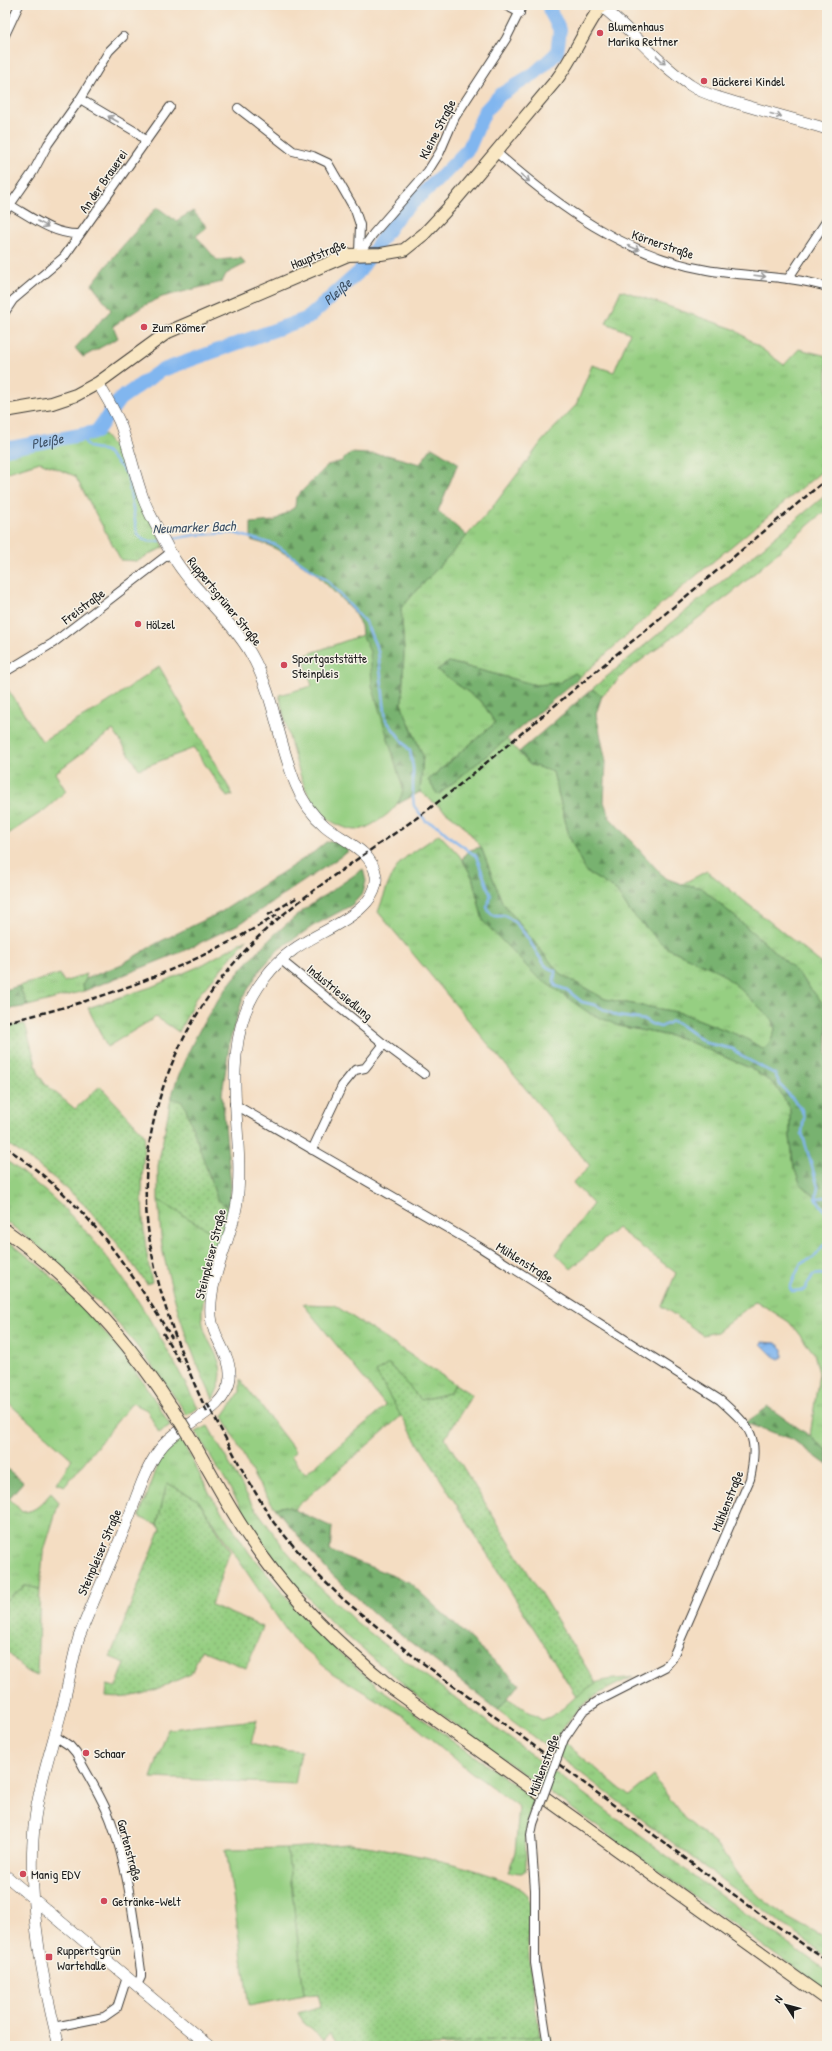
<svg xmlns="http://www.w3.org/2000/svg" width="832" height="2051" font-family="'Patrick Hand',sans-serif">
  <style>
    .grass { fill: url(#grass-tufts); stroke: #59764f }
    .forest { fill: url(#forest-firs); stroke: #4a6746 }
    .park { fill: url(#park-dots); stroke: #59764f }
    .pitch { fill: #96cf82; stroke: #59764f }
    .water { fill: url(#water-waves); stroke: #4e6986 }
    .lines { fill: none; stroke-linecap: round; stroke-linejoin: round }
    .stream { stroke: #81b6ef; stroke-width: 2.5 }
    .river { stroke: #81b6ef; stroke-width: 14 }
    .minor-casing { stroke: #3c3935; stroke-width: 10 }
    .tertiary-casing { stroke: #3c3935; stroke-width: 12 }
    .secondary-casing { stroke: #3c3935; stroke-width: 14 }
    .minor { stroke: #fff; stroke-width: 8 }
    .tertiary { stroke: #fff; stroke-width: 11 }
    .secondary { stroke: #f9e7c3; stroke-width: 12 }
    .rail { stroke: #1c1c1c; stroke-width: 2.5; stroke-dasharray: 6 3; stroke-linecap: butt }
    .minor-bridge-casing { stroke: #3c3935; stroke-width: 10; stroke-linecap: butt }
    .secondary-bridge-casing { stroke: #3c3935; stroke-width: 14; stroke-linecap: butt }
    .minor-bridge { stroke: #fff; stroke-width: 8 }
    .secondary-bridge { stroke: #f9e7c3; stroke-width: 12 }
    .oneway { stroke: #999 }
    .poi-dot { fill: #d1495b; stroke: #f7f3e8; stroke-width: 1.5 }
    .labels { text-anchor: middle; stroke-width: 3; stroke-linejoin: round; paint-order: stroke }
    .poi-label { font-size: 13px; fill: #1c1c1c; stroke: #f7f3e8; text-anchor: start }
    .street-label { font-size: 13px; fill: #1c1c1c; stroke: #f7f3e8 }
    .water-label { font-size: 14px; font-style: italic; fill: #3f5266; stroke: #f7f3e8 }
  </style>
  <defs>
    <pattern id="grass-tufts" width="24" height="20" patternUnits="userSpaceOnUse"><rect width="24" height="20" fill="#96cf82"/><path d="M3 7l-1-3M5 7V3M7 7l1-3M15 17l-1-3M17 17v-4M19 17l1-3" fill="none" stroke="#81b170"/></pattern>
    <pattern id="forest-firs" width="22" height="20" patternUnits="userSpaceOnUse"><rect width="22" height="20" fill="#78b270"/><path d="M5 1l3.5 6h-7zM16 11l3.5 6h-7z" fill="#62905b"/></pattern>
    <pattern id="park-dots" width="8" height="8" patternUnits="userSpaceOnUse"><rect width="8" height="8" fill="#96cf82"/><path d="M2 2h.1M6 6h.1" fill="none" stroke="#81b170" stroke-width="1.8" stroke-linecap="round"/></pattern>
    <pattern id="water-waves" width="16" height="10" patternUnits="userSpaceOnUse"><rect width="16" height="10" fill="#81b6ef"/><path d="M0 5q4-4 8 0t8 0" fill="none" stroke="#6f9ccc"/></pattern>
  </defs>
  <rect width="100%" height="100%" fill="#f7f3e8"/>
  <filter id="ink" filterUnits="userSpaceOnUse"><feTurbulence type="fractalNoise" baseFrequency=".025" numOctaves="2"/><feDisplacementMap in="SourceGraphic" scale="8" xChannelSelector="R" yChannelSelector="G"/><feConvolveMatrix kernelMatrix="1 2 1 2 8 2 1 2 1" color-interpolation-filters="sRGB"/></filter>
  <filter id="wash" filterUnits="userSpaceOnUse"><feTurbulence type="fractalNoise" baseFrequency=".012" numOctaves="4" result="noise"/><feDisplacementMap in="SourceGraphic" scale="16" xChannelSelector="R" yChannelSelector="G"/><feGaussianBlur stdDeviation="0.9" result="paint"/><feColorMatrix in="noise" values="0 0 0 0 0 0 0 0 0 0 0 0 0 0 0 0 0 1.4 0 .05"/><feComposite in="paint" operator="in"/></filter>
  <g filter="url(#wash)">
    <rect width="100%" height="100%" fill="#f4ddc2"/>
    <g class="grass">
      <polygon points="621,290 734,329 784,365 799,349 827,356 827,467 663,603 580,677 575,673 559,683 536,685 449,662 437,670 482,702 495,723 428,780 438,795 507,739 529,764 553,772 569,836 586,872 616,890 630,912 665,947 718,971 738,987 773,1020 775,1030 770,1043 763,1049 745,1038 682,1013 605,999 560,974 502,902 481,847 462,824 420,792 423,756 402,706 404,650 401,608 491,509 543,440 576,405 592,365 614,372 630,333 606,323"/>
      <polygon points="103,434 127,462 164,547 137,561 121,560 75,476 40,462 5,473 5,441 8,446"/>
      <polygon points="827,494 827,509 732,593 628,670 602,696 592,689"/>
      <polygon points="159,666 233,795 227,797 194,748 139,769 113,730 55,773 66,791 46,809 5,836 5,685 42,741 107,703"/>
      <path d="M439,834L459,855L472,876L483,921L619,1026L681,1038L752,1069L775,1085L790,1108V1137L794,1168L801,1185L827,1206V1451L810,1436L819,1373L814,1353L789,1322L756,1301L717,1332L703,1335L662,1306L676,1273L617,1228L571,1269L556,1254L593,1204L573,1183L590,1166L378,912C385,894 391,869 406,857C417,849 429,842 439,834Z"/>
      <polygon points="707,871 827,968 827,1008 792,967 702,888 682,884"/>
      <polygon points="247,939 195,999 179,1032 156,1017 107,1047 88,1008 151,987 200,966"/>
      <polygon points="60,974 64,982 86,974 86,979 83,984 84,991 28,1006 19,986"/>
      <path d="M5,1160C15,1166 24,1175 34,1182C108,1241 156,1325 198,1408L187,1415C145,1352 98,1295 39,1247C28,1239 17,1229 5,1221Z"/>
      <path d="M158,1200L223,1239C216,1260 201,1295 202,1316C204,1351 235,1359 213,1399C190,1353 174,1303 163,1252C160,1235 160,1217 158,1200Z"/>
      <path d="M5,1239C72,1287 129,1354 170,1425L159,1433L147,1410L132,1403L65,1486L57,1483L72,1459L5,1400Z"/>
      <polygon points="303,1304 334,1305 455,1384 450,1393 421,1400 389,1364 376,1372 401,1416 294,1509 286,1506 275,1508 256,1480 223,1416 240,1392 240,1379 296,1452 291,1456 305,1474 386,1406"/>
      <polygon points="208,1426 251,1502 284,1548 313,1581 356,1622 414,1667 718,1894 827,1971 827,1992 428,1705 334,1625 289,1578 261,1540 196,1432"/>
      <path d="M181,1439L210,1494L250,1554L317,1633L377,1686L534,1799C523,1829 526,1841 526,1871L522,1873L508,1872L515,1853L519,1807L471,1772L402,1715L332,1673L292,1639L198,1500L167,1483L157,1525L139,1517L161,1457Z"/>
      <path d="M51,1493L59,1502L43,1554L40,1589L25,1586L5,1601V1503L9,1498L22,1512C36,1512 42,1503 51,1493Z"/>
      <path d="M633,1677C599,1692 576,1704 558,1737L629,1796L653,1776L684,1818L719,1847L742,1879L761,1898L786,1917L827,1939V1956L711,1872L498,1710L507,1698L542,1720C564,1714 575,1692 595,1683C606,1679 621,1679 633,1677Z"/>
      <polygon points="257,1720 251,1743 271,1748 301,1751 295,1784 151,1778 168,1729"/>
      <polygon points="550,2035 551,2046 440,2046 440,2044"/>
    </g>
    <g class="forest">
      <polygon points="157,207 176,221 193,211 207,227 196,236 217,260 241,258 245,264 226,274 222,282 162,297 145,305 113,326 118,338 83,357 75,348 111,310 92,284 120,249"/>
      <polygon points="432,447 458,463 438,511 467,536 401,608 404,650 402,706 423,756 420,792 398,804 403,789 372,686 370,652 362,635 361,626 353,611 315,573 290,556 268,545 251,540 251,523 274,521 295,507 296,497 328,465 342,461 350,453 387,455 420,464"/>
      <polygon points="449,662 536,685 559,683 575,673 580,677 507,739 438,795 428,780 495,723 482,702 437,670"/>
      <polygon points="592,689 602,696 596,714 606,762 604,802 610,818 665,878 682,884 702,888 792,967 827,1008 827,1206 801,1185 794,1168 790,1137 790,1108 775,1085 752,1069 681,1038 619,1026 589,1013 536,976 483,921 472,876 462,859 470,850 481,847 502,902 560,974 605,999 682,1013 745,1038 763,1049 770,1043 775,1030 773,1020 738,987 718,971 665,947 630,912 616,890 586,872 569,836 553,772 529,764 519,752"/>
      <polygon points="335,841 349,851 241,923 181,952 84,991 83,984 86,979 122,964 157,943 221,912 314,852 326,842"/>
      <path d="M363,869L366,881L363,893L352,905L313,926L279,949L260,970L243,998L230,1040L222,1094L231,1186L230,1210L217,1199L185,1106L181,1102L171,1098C192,1029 230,974 283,927C308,905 336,888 363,869Z"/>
      <polygon points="19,986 28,1006 5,1010 5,990"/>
      <polygon points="768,1407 810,1436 827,1451 827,1465 792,1439 745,1423"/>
      <polygon points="5,1467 23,1482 5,1503"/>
      <polygon points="286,1506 332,1527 330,1551 409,1582 519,1684 498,1710 378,1617 326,1569 275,1508"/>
    </g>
    <g class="park">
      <path d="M25,1024L39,1075L45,1084L75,1109L100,1086L145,1135C140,1186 141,1232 152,1282L147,1284C127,1257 107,1227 82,1203C59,1180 32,1161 5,1142V1027Z"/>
      <polygon points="171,1098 182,1102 185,1106 217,1199 230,1210 223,1239 158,1200 158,1166"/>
      <polygon points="389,1364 421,1400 450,1393 455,1384 472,1395 445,1438 596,1683 576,1696 401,1416 376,1372"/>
      <path d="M167,1483L198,1500L230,1551L211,1605L263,1627L246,1668L201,1650L191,1674C163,1686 137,1701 106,1697L107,1685L116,1687L125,1663L110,1657L161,1528L157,1525Z"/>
      <polygon points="25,1586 40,1589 37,1676 25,1671 5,1649 5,1601"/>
      <path d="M349,1844C379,1846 515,1872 528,1897C532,1904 528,1918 528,1927C527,1963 535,2000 540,2036L440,2044V2046H341L330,2033L324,2040L305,2024L298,2013L321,2006L318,1994L304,1995L287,1848Z"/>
    </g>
    <g class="pitch">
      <path d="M362,635L370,652L372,686L403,789C400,806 387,816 373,824C361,831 354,832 341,826C331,822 321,815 315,806C297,780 287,726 279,695L312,686L303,656Z"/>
      <polygon points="287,1848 304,1995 249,2006 226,1849"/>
    </g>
    <polygon class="water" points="762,1342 776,1343 783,1349 783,1357 779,1359 773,1356 761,1344"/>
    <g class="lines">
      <g class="stream">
        <path d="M80,436L89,447L106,451L127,474L137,533C143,542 151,542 160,541"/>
        <path d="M167,540L195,535L234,533L276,545L327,580L366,623L378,651L386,720L410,751L413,768V797L414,806L426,821L438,826L450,837L476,856L491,896L487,907C490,915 496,918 504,915C524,925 532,948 545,965C547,968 552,969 555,971L554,982L556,986L567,990L582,1002L595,1005L617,1016L645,1020L653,1025L661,1027L672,1021L678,1023L706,1043L733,1049L741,1056L775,1074L781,1086L801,1108L804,1117L802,1133L818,1187L816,1198L827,1214"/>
        <polyline points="816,1198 827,1197"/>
        <polyline points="827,1226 826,1242 813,1258 801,1263 790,1288 792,1291 804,1290 813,1275 821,1274 827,1277"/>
        <polyline points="5,1779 8,1784 5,1792"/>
      </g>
      <path class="river" id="s1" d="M5,449L96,432L120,399L160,371L308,318L358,273L398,216L445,173L469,148L485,111L500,95L535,73L557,53L560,30L550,11L551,5"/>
    </g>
  </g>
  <g filter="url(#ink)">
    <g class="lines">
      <defs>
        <g id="minor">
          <polyline points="505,5 520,13"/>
          <polyline points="5,35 19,5"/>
          <polyline points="80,99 136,132 145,140"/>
          <polyline points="238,108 293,151 313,156 328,163 355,210 360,225 359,253"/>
          <path d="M496,152C557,206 625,256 707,270C747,277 788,275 827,287"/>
          <path d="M10,205C31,217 54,235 79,234"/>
          <polyline points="5,212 33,172 48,144 80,99 109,51 123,37"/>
          <polyline points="359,254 373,234 428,171 440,152 455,117 506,39 523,5"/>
          <polyline points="788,279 827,220"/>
          <polyline points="5,312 13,300 64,257 170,107"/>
          <polyline points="5,672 53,643 170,553"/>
          <polyline points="281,960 384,1044 424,1074"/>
          <path d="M234,1104L478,1246L720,1400C752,1429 759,1435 750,1479L672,1659L665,1667L598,1701L583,1711L564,1739"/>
          <polyline points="312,1150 342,1086 355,1070 365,1068 384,1044"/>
          <path d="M55,1736L70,1746L76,1753C87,1775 102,1797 111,1821C128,1867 134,1922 141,1971V1977L137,1985"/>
          <polyline points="533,1824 531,1835 535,1890 535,1963 548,2046"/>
          <polyline points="54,2027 104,2017 117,2008 127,1977"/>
        </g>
        <g id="tertiary">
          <path d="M601,6C632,30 657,63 690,85C701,93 717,97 730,101C762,111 795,119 827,129"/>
          <polyline points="5,1875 209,2046"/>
          <path d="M59,2046C42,1980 29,1908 33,1840C35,1797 49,1757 60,1716C68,1690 71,1663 79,1637C94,1598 112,1561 127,1522C137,1497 144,1470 160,1449C179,1423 226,1413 230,1378C232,1355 212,1338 211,1316C208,1277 232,1240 237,1202C245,1139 223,1076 245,1013C254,989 272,965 293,950C317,931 380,913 376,876C372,850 343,841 325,826C312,815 302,800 296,785C278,742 274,694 251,654C228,614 186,586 166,544C158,529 149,514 143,498C134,473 129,446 119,421C113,408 105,395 98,383"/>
        </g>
        <g id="secondary">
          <path d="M5,411L52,403L76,395L98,383L168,332L348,255L381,254L404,250L424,234L453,203L557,79C575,55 584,29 602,5"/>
          <path d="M5,1230C73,1278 127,1339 172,1408"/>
          <path d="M194,1444C215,1481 235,1519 260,1553C297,1605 342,1648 392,1688L827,2000"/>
        </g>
      </defs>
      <use href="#minor" class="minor-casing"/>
      <use href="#tertiary" class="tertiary-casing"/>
      <use href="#secondary" class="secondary-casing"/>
      <use href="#minor" class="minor"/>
      <use href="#tertiary" class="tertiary"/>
      <use href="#secondary" class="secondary"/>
      <g class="rail">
        <polyline points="268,915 298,897"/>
        <path d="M5,1022C102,1001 192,967 277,915"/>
        <path d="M5,1147C83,1199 124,1260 172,1338"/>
        <polyline points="163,1333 181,1364"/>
        <polyline points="207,1403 246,1477 274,1523 320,1577 344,1600 408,1652 760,1914 827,1961"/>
        <path d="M207,1412C179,1351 154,1287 147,1220C137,1106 189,999 272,924C319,883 372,850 422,814C440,801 458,786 475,772L827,479"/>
      </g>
      <defs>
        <polyline id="minor-bridge" points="533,1824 564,1739"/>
        <polyline id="secondary-bridge" points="172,1408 194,1444"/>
      </defs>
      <use href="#minor-bridge" class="minor-bridge-casing"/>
      <use href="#secondary-bridge" class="secondary-bridge-casing"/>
      <use href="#minor-bridge" class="minor-bridge"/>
      <use href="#secondary-bridge" class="secondary-bridge"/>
    </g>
    <defs><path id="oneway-shaft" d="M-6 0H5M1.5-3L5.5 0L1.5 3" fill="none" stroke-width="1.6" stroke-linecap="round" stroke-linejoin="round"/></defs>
    <g class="oneway">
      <use href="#oneway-shaft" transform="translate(661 60) rotate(44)"/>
      <use href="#oneway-shaft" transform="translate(776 115) rotate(15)"/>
      <use href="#oneway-shaft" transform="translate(113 119) rotate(-150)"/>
      <use href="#oneway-shaft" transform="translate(525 178) rotate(40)"/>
      <use href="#oneway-shaft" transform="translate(43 224) rotate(29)"/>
      <use href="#oneway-shaft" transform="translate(634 248) rotate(23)"/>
      <use href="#oneway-shaft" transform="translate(760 276) rotate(7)"/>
    </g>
  </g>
  <g class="poi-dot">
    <circle cx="600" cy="33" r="4"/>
    <circle cx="704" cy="81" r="4"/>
    <circle cx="144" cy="327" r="4"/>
    <circle cx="138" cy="624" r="4"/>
    <circle cx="284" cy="665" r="4"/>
    <circle cx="86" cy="1753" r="4"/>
    <circle cx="23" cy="1874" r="4"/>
    <circle cx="104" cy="1901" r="4"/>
    <rect x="45" y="1953" width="8" height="8" rx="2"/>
  </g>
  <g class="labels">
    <g class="poi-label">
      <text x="608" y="31">Blumenhaus<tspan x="608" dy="15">Marika Rettner</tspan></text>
      <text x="712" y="86">Bäckerei Kindel</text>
      <text x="152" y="332">Zum Römer</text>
      <text x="146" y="629">Hölzel</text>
      <text x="292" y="663">Sportgaststätte<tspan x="292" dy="15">Steinpleis</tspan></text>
      <text x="94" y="1758">Schaar</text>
      <text x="31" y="1879">Manig EDV</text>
      <text x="112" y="1906">Getränke-Welt</text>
      <text x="57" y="1955">Ruppertsgrün<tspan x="57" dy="15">Wartehalle</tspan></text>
    </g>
    <g class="street-label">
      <text transform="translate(437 129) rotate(-63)" y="5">Kleine Straße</text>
      <text transform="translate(103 181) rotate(-55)" y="5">An der Brauerei</text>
      <text transform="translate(663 244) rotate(19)" y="5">Körnerstraße</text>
      <text transform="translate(318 254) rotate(-22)" y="5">Hauptstraße</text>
      <text transform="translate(225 601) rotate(51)" y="5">Ruppertsgrüner Straße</text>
      <text transform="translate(83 606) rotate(-37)" y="5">Freistraße</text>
      <text transform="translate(340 992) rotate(39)" y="5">Industriesiedlung</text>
      <text transform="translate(210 1254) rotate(-76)" y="5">Steinpleiser Straße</text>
      <text transform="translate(525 1262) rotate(32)" y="5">Mühlenstraße</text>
      <text transform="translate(727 1501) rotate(-68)" y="5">Mühlenstraße</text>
      <text transform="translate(99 1552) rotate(-67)" y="5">Steinpleiser Straße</text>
      <text transform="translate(543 1765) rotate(-69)" y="5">Mühlenstraße</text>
      <text transform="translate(130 1850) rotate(75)" y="5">Gartenstraße</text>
    </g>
    <g class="water-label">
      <text dy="5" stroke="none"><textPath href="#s1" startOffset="379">Pleiße</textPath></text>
      <text dy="5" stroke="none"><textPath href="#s1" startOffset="43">Pleiße</textPath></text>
      <text transform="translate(194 527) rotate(-2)" y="5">Neumarker Bach</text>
    </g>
  </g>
  <rect width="832" height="2051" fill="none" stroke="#f7f3e8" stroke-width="20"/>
  <g transform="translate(786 2005) rotate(306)" stroke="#f7f3e8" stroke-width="3" paint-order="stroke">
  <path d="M0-3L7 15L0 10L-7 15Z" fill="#1c1c1c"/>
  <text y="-6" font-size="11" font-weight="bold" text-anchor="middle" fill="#1c1c1c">N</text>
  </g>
</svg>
